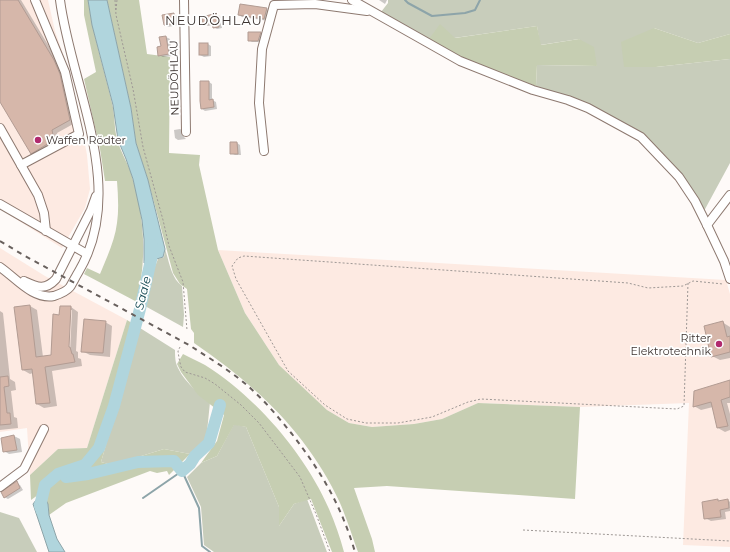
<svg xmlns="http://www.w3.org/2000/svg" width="730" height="552" font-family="Montserrat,sans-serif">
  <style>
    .built { fill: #fdeae2 }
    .green { fill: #c8cdbb }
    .forest { fill: #c6ceb2 }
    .water { fill: #b0d5dd; stroke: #8da4a9 }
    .shadow { fill: #0003; fill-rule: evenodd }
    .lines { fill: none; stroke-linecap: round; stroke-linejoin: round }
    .stream { stroke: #8da4a9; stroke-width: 2 }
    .river { stroke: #b0d5dd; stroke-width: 12 }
    .building { fill: #d6b7aa; stroke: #b29c93 }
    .minor-casing { stroke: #8d7970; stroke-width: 10 }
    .path { stroke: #9e9895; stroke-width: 1; stroke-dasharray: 2 2; stroke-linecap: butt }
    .minor { stroke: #fff; stroke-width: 8 }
    .rail { stroke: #68605d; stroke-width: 2; stroke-dasharray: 5 5; stroke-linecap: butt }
    .poi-dot { fill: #b12a6e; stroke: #fff; stroke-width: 1.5 }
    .labels { text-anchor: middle; stroke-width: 3.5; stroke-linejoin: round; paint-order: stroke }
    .street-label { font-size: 11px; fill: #3c3330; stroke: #fff }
    .poi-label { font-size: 11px; fill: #3c3330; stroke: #fff; text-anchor: start }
    .water-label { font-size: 12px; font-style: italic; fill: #114650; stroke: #fff }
    .quarter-label { font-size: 13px; letter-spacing: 1px; fill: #3c3330; stroke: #fff }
  </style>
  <rect width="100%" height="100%" fill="#fefaf8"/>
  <g class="built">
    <polygon points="0,0 48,0 55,31 65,60 79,113 87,155 90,189 85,208 62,248 0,209"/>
    <polygon points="0,248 45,276 127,320 87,448 58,449 30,475 27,428 0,432"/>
    <polygon points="218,250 726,280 730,294 730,547 683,545 689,403 580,407 478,403 442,419 414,424 372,427 349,423 327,410 279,365 245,313"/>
  </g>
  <g class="green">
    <polygon points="388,0 730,0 730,34 698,43 654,28 656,67 730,59 730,163 704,211 636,132 564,96 536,86 537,65 597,66 579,39 540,45 537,26 454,38 429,39 381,12 388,3"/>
    <path d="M165,249C169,261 171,278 182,286L184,315L183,327L145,306L154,269L158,259L164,257Z"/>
    <path d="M140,328L175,350C175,354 175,359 176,363C180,377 198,394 210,402L206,442L190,454L164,449L112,465L101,462Z"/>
    <polygon points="234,424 246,427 279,507 279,526 294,504 307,499 327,552 214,552 204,545 201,507 187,477 201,463 217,456"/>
    <polygon points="0,512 19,518 37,552 0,552"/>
  </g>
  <g class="forest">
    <path d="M84,0H88C93,35 104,69 112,103C115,115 114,128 117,139C120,150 127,162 131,173C145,219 147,255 137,302L84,274L87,268L100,274C107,257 115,240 117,223C119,209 118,195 117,181H105L100,149L84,79L96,72L84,15Z"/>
    <path d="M107,0H139L147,54L170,57L169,153L200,155L199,165L218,250L245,313L279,365L327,410L349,423L372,427L414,424L442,419L478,403L580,407L575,499L387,486L354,488L372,539L375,552H358C352,536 347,519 340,503C308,434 256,385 194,343V333L191,329L187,289L180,284L173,273L148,180L136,143L131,108Z"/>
    <polygon points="440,24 455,38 537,26 541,45 579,39 594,47 597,66 537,65 536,86 461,59 429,39"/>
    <polygon points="654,28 698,43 730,34 730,59 656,67 624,67 621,42"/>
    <polygon points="127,320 140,328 101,462 112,465 164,449 190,454 169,475 167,471 157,473 150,471 66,503 49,515 48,504 42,492 31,500 30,475 58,449 87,448"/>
    <path d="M183,354C190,358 198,361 205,365C256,397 305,454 329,509C335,523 340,537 344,552H332L311,499L294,504L279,526V507L246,427L234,425L217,456L201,463L217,441L224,415L198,395L181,372L177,364Z"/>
  </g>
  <g class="water">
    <polygon points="88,0 107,0 131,108 136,143 148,180 165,249 163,257 144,263 144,239 142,220 133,179 126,159 118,140 113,105 92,25"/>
    <polygon points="42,492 48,504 49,515 57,539 65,552 49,552 33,504"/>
  </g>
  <g class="shadow">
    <polygon points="0,0 21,0 59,63 75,123 57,133 59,143 37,156 31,153 0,100"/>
    <polygon points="379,0 387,0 385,4"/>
    <polygon points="241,5 267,9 270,11 268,21 242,17 239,15"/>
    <polygon points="173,14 177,16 178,25 168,27 164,25"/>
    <polygon points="217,15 220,16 222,28 217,29 213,27 213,25 208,26 204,24"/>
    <polygon points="249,33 261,33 264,35 262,42 252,42 249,40"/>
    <polygon points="166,37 170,39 172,56 163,57 159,55 162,47 161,38"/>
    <polygon points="208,44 211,46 211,56 204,57 200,55"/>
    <polygon points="209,82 212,84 212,100 216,102 217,109 205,111 202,109"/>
    <polygon points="180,129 184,131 184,137 186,139 178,140 175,138 174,130"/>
    <polygon points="237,143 240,145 241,155 235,155 231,153"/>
    <path d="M30,306L37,310L43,357L51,356L61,307H71L78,312L76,351L78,352V358L81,359L82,366L52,371L57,406L44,408L37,404L33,373L30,374L23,370ZM70,310H72L70,352H68Z"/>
    <polygon points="0,311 3,313 10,379 15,382 16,390 11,391 14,417 17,418 18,428 0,430"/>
    <polygon points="105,322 112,326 110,357 90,355 82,351"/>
    <polygon points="722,322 730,327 730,358 720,360 712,356"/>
    <polygon points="730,382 730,403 727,403 730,414 730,430 725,432 718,428 713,407 701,410 694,406"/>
    <polygon points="14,436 20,439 22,452 9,454 4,451 2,439"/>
    <polygon points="17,483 20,485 23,490 8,499 4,497"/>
    <polygon points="728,500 730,502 730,511 725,512 726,519 711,521 705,518"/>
  </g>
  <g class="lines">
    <g class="stream">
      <polyline points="405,0 408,3 432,16 465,13 475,10 480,0"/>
      <polyline points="143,498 182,471 199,508 202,546 210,552"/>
    </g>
    <g class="river">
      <polyline points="66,477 88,474 138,462 174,461 182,471 190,464 195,456 209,443 220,405"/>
      <polyline points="42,511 40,506 45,485 58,474 85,465 99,448 114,406 140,309 151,260 152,245"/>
    </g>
  </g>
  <g class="building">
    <polygon points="0,0 18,0 54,60 60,74 70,120 52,130 54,140 31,154 0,102"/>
    <polygon points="240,4 267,8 264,19 238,15"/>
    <polygon points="174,13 175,24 164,25 162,15"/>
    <polygon points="217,13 219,27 213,28 212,23 203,25 202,17"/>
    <polygon points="248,32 261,32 258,41 248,41"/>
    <polygon points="166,36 169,54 158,56 157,47 161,46 159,37"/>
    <rect x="199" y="43" width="9" height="12"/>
    <polygon points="200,81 209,81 209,100 213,99 214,107 201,109 200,101"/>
    <polygon points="230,142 237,142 238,154 230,154"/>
    <polygon points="30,305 36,357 51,355 53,314 59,315 60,306 71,306 69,347 70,347 72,354 73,354 75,362 45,367 50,403 36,404 32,369 22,370 14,307"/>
    <polygon points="84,319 106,321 103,353 81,352"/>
    <polygon points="723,321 727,337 730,336 730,352 711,357 704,326"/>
    <polygon points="8,376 9,386 4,387 7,413 10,413 11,424 0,425 0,377"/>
    <polygon points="730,380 730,397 721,400 728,426 717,428 711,402 693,407 694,391"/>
    <polygon points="14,435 17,450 3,452 1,438"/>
    <polygon points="17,481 20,488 4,498 1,492"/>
    <polygon points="718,499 718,501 728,499 729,508 720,510 721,517 704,519 702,502"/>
  </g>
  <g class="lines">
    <defs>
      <g id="minor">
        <polyline points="184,0 186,132"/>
        <polyline points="352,0 460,61 533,90 568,100 588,108 641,137 679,177 695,201 707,225 724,261 730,279"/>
        <polyline points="0,128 38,195 44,213 46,231"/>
        <polyline points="264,151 259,103 262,49 274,5 315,4 367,11"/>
        <polyline points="21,165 79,134 65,72 35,0"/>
        <polyline points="0,204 87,254"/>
        <polyline points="707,225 730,195"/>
        <path d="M0,267C16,278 33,300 54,296C60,294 66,292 70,287C73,282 76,276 79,271C128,188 71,86 60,0"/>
        <path d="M24,281C37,287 45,291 56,279L91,210L96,196"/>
        <polyline points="0,487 24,469 44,429"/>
      </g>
    </defs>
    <use href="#minor" class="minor-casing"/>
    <g class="path">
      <polyline points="115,0 116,15 133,89 143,147 163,220 169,246 183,282 187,330"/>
      <polyline points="116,10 117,0"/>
      <polyline points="688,283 684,406 677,409 481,399 468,402 432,417 398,423 366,423 347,419 325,405 288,371 236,279 232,266 238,258 244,256 628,283 648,288 683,286 693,281 723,284"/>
      <polyline points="180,347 178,351 179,358 181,367 185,372 205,378 215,384 241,405 259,423 300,477 316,514 330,552"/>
      <polyline points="523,530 730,541"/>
    </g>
    <use href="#minor" class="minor"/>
    <path class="rail" d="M0,241L25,256L189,345C209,358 231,371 249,387C265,401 279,418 292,434C322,473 341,505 355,552"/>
  </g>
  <g class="poi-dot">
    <circle cx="38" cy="140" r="4"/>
    <circle cx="719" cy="344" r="4"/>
  </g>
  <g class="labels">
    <g class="street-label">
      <text transform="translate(174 78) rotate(-91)" y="4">NEUDÖHLAU</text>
    </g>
    <g class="poi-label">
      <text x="46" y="144">Waffen Rödter</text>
      <text x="711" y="342" text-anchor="end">Ritter<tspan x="711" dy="13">Elektrotechnik</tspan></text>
    </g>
    <g class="water-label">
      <text transform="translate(143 293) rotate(-76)" y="4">Saale</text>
    </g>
    <g class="quarter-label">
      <text x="214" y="25">NEUDÖHLAU</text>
    </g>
  </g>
</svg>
